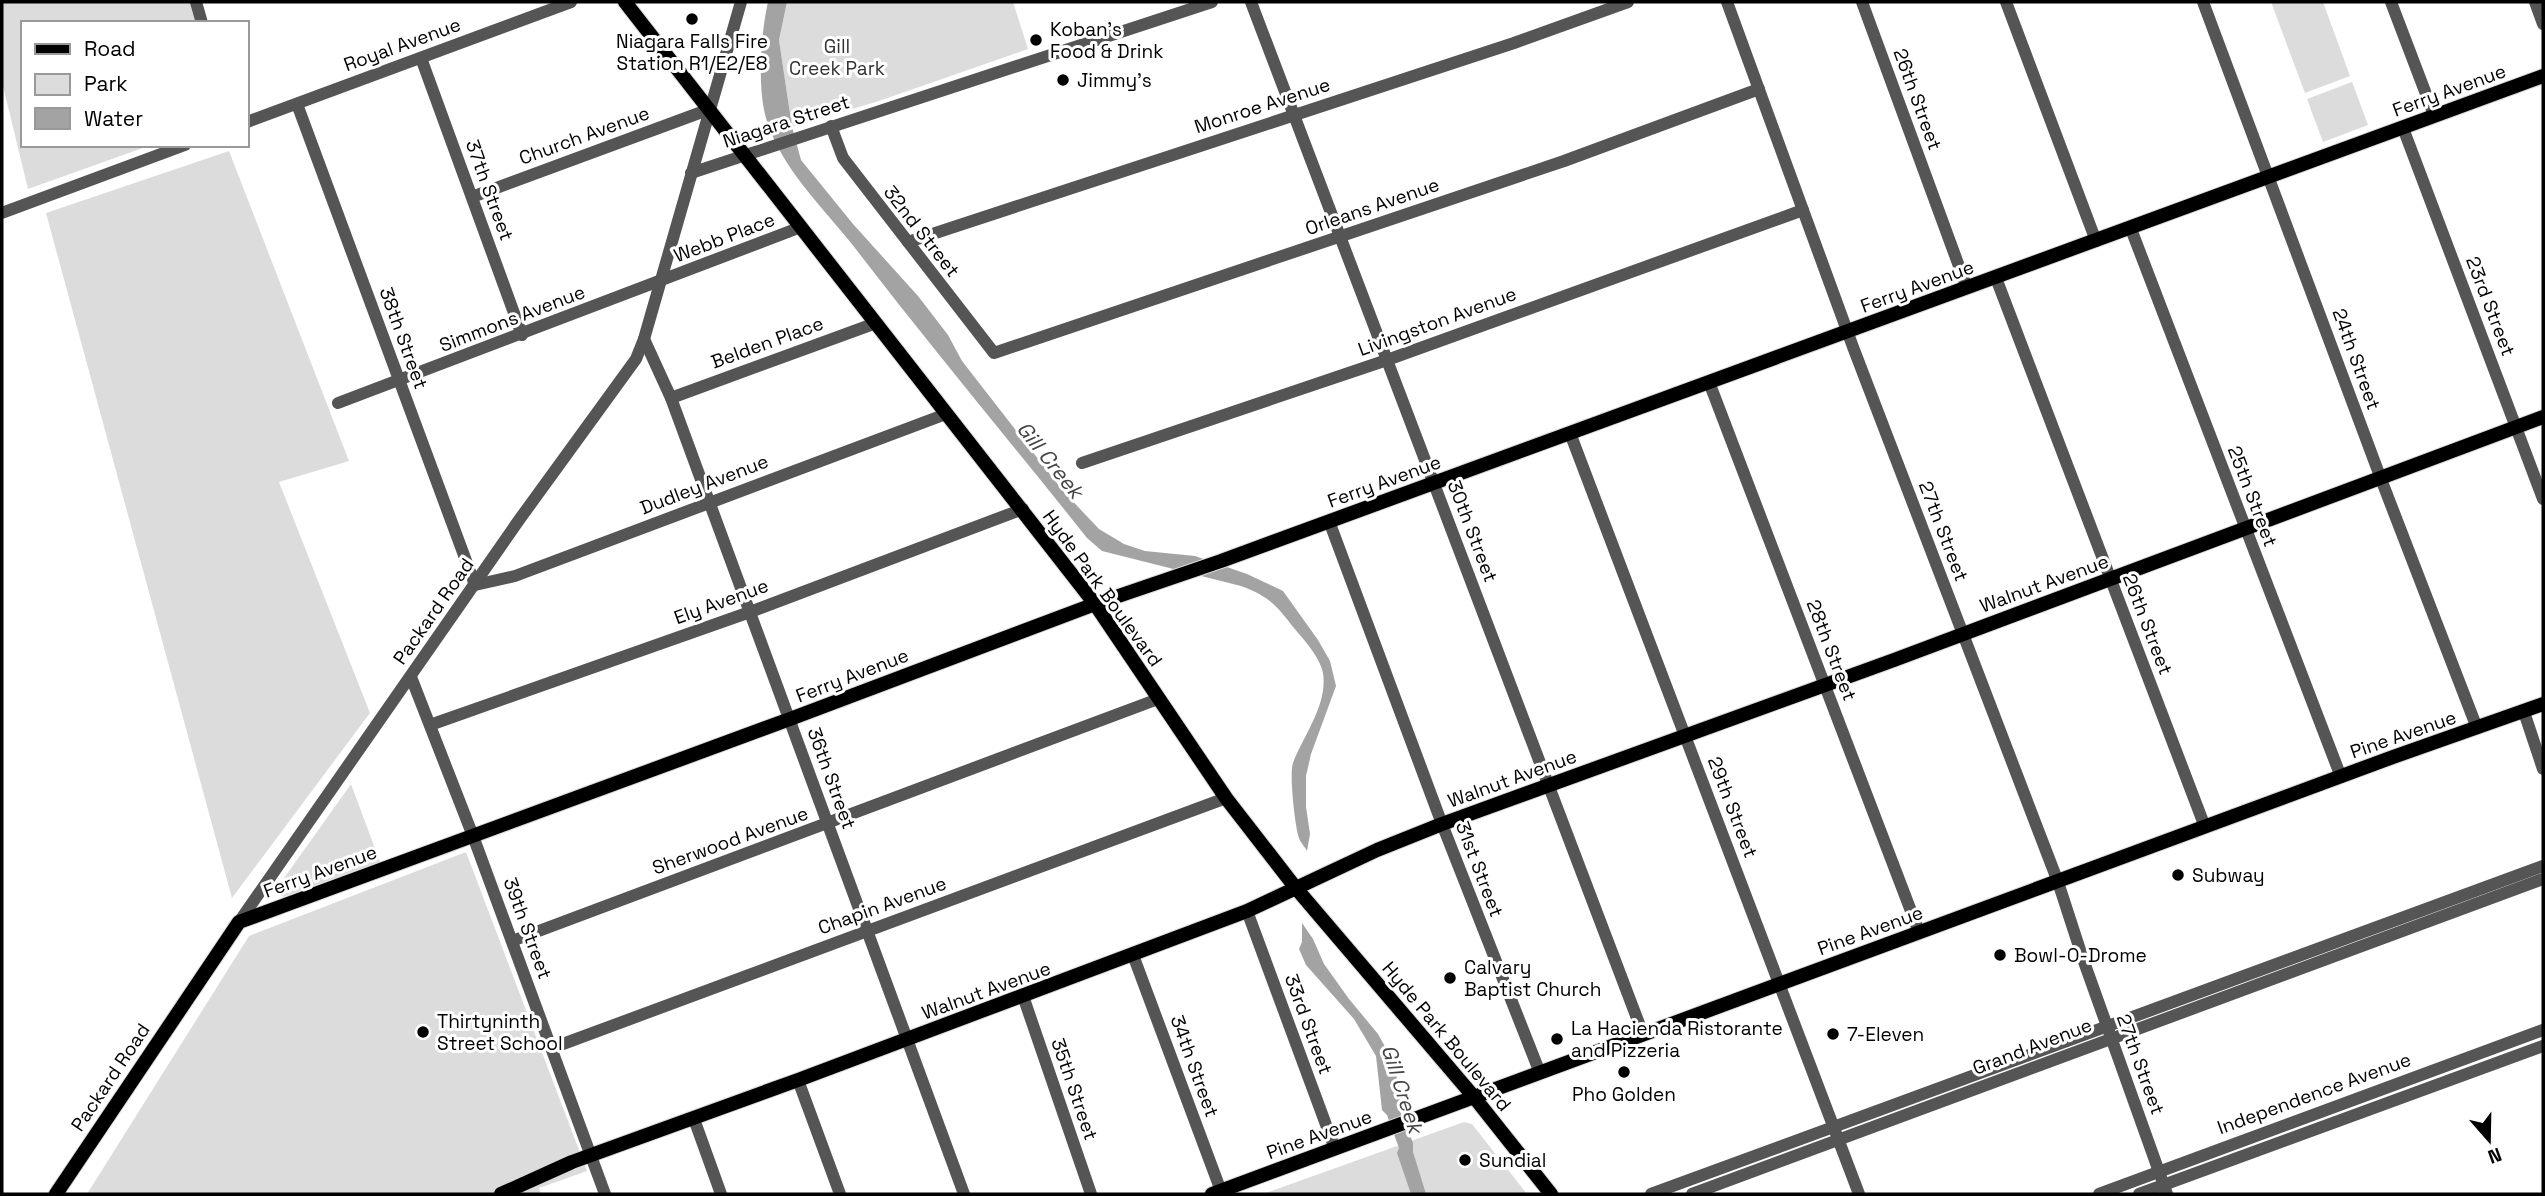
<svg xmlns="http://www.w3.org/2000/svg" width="2545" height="1196" font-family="'Space Grotesk',sans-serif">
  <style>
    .green { fill: #dcdcdc }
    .water { fill: #a3a3a3 }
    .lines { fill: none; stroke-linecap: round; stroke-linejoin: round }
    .major-casing { stroke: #dbdbdb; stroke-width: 16 }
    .minor { stroke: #555; stroke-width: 12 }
    .major { stroke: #000; stroke-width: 14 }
    .poi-dot { fill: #000; stroke: #fff; stroke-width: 2.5 }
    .labels { text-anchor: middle; stroke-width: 6; stroke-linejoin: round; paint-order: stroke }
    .poi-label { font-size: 19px; fill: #000; stroke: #fff; text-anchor: start }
    .street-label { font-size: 19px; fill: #000; stroke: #fff }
    .park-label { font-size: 19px; fill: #333; stroke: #fff }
    .water-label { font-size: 21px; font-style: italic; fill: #444; stroke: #fff }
  </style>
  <rect width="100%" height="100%" fill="#fff"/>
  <g class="green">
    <polygon points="2,2 192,2 198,23 23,23 23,145 151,145 28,189 2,82"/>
    <polygon points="787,2 1013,2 1028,49 879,101 792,127 779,40"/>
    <polygon points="2271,2 2323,2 2350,76 2305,93"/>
    <polygon points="2352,82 2368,125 2323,142 2307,99"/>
    <polygon points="229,151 349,461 279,482 370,713 232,898 46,213"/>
    <polygon points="351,784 380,862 283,897 277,888"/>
    <polygon points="466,852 587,1171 539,1188 541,1194 87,1194 249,936"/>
    <polygon points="1464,1122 1472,1124 1527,1194 1263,1194"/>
  </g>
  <g class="water">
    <path d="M768,2H787L779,40L792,127L801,160L853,224L918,296L948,335L962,361L1063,491L1099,529L1124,544L1145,551L1195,556L1247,574L1283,591L1318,640L1330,661L1336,686L1311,754L1306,776V807L1310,834L1307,851C1305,847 1300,842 1299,838C1295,827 1289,773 1293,763C1303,736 1328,705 1323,673C1320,657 1304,640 1294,628C1276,605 1270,597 1241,586L1102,551L1087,538C1010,441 930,346 855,248C823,207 781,169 766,118C757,87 761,33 768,2Z"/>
    <polygon points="1302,923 1313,939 1324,964 1349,999 1378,1034 1393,1061 1401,1097 1400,1111 1413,1143 1413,1152 1426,1194 1411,1194 1397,1153 1399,1148 1387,1115 1382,1110 1376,1056 1354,1019 1306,965 1299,949 1302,942"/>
  </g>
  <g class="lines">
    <defs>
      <g id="major">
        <polyline points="625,2 1095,604 1226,798 1295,887 1474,1097 1551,1194"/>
        <polyline points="56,1194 239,922 790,719 1095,604 1221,561 2543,76"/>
        <polyline points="501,1194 572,1162 798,1080 1247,911 1377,850 1442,824 1894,660 2543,417"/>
        <polyline points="1212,1194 2393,757 2543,704"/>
      </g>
    </defs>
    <use href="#major" class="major-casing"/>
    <g class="minor">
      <polyline points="196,2 202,23"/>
      <polyline points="1251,2 1643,1034"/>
      <polyline points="1727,2 1853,347 2058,882 2083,959 2167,1194"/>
      <polyline points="1862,2 1967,288"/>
      <polyline points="2006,2 2096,241"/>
      <polyline points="2203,2 2381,479 2477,728"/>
      <polyline points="2391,2 2434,115"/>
      <polyline points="2535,2 2543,24"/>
      <polyline points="421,58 522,335"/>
      <polyline points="297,104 475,585 515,576 946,414"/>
      <polyline points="247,122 571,2"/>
      <polyline points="831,126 843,158 994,353 1564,161 1759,89"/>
      <polyline points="2403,128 2543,499"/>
      <polyline points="691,173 1212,2"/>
      <polyline points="472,197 710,109"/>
      <polyline points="2,213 185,145"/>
      <polyline points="2131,229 2341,777"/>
      <polyline points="908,242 1514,43 1628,2"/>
      <polyline points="1996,278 2205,827"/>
      <polyline points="644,339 671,398 964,1194"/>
      <polyline points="1709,382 1919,932"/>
      <polyline points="671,398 876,323"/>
      <polyline points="338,403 801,227"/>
      <polyline points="1570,433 1859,1194"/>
      <polyline points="1082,463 1387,360 1803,210"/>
      <polyline points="1329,521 1442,824 1540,1073"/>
      <polyline points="411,677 473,836 605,1194"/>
      <polyline points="2524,712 2543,769"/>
      <polyline points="430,725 750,612 1023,509"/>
      <polyline points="1247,911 1335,1149"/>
      <polyline points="239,922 519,520 636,359 644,339 741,2"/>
      <polyline points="512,941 1158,699"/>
      <polyline points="1133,955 1221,1191"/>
      <polyline points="1023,996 1091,1194"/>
      <polyline points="552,1048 1226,798"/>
      <polyline points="798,1080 840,1194"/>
      <polyline points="694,1119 721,1194"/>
      <polyline points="1651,1194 2543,866"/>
      <polyline points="1692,1194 2543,879"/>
      <polyline points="2099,1194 2543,1030"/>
      <polyline points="2139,1194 2543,1046"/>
    </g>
    <use href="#major" class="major"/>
  </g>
  <g class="poi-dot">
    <circle cx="692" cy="19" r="7"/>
    <circle cx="1036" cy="40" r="7"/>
    <circle cx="1063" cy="80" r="7"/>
    <circle cx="2178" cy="875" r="7"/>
    <circle cx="2000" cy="955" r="7"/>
    <circle cx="1450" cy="978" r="7"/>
    <circle cx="423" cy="1032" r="7"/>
    <circle cx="1833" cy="1034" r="7"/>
    <circle cx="1557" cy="1039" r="7"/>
    <circle cx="1624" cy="1072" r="7"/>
    <circle cx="1465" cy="1160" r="7"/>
  </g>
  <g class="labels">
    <g class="poi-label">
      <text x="1050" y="36">Koban's<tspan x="1050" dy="22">Food &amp; Drink</tspan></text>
      <text x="692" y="48" text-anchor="middle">Niagara Falls Fire<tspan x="692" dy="22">Station R1/E2/E8</tspan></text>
      <text x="1077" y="87">Jimmy's</text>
      <text x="2192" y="882">Subway</text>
      <text x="2014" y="962">Bowl-O-Drome</text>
      <text x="1464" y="974">Calvary<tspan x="1464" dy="22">Baptist Church</tspan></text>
      <text x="437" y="1028">Thirtyninth<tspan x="437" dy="22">Street School</tspan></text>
      <text x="1571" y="1035">La Hacienda Ristorante<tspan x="1571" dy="22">and Pizzeria</tspan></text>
      <text x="1847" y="1041">7-Eleven</text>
      <text x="1624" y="1101" text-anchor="middle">Pho Golden</text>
      <text x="1479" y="1167">Sundial</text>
    </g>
    <g class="street-label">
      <text transform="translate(402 44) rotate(-20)" y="7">Royal Avenue</text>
      <text transform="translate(2449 90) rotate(-20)" y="7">Ferry Avenue</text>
      <text transform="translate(1918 99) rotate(70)" y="7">26th Street</text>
      <text transform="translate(1262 105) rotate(-18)" y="7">Monroe Avenue</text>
      <text transform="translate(786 121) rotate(-18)" y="7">Niagara Street</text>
      <text transform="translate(584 135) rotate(-20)" y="7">Church Avenue</text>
      <text transform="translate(490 190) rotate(70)" y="7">37th Street</text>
      <text transform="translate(1372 206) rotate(-19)" y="7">Orleans Avenue</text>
      <text transform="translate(922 231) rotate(52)" y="7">32nd Street</text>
      <text transform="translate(724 237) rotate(-21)" y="7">Webb Place</text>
      <text transform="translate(1917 286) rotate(-20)" y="7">Ferry Avenue</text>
      <text transform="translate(2491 306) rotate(69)" y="7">23rd Street</text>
      <text transform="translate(512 318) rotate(-21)" y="7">Simmons Avenue</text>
      <text transform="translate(1437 321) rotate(-20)" y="7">Livingston Avenue</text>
      <text transform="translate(404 338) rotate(70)" y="7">38th Street</text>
      <text transform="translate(767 342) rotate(-20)" y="7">Belden Place</text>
      <text transform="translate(2357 359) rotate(70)" y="7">24th Street</text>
      <text transform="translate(1384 481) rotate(-20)" y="7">Ferry Avenue</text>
      <text transform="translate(704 484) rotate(-21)" y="7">Dudley Avenue</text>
      <text transform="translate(2253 496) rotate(69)" y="7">25th Street</text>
      <text transform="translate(1473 531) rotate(69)" y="7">30th Street</text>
      <text transform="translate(1944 531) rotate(69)" y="7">27th Street</text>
      <text transform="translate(2044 583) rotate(-20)" y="7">Walnut Avenue</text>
      <text transform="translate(1103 588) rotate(54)" y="7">Hyde Park Boulevard</text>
      <text transform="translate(721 601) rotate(-20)" y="7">Ely Avenue</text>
      <text transform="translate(433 611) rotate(-55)" y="7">Packard Road</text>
      <text transform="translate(2148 624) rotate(69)" y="7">26th Street</text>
      <text transform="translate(1832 650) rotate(69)" y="7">28th Street</text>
      <text transform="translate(852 675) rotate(-21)" y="7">Ferry Avenue</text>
      <text transform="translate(2403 734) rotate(-19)" y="7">Pine Avenue</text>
      <text transform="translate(832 778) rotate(70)" y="7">36th Street</text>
      <text transform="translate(1512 778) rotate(-20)" y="7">Walnut Avenue</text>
      <text transform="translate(1733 807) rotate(69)" y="7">29th Street</text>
      <text transform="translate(730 840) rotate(-20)" y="7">Sherwood Avenue</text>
      <text transform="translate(1480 869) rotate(69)" y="7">31st Street</text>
      <text transform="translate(320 871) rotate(-20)" y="7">Ferry Avenue</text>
      <text transform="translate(882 905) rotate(-20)" y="7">Chapin Avenue</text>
      <text transform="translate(528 928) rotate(70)" y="7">39th Street</text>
      <text transform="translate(1870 930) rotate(-20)" y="7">Pine Avenue</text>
      <text transform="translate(986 990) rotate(-20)" y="7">Walnut Avenue</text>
      <text transform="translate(1309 1024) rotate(70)" y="7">33rd Street</text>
      <text transform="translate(1447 1036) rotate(50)" y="7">Hyde Park Boulevard</text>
      <text transform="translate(2032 1046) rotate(-21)" y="7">Grand Avenue</text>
      <text transform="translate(2141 1064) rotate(70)" y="7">27th Street</text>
      <text transform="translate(1195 1066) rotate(70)" y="7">34th Street</text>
      <text transform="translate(110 1077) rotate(-56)" y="7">Packard Road</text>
      <text transform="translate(1075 1089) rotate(71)" y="7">35th Street</text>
      <text transform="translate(2314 1093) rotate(-20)" y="7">Independence Avenue</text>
      <text transform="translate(1319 1134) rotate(-20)" y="7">Pine Avenue</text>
    </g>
    <g class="park-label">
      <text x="837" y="53">Gill<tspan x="837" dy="22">Creek Park</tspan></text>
    </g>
    <g class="water-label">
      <text transform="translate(1050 460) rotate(51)" y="7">Gill Creek</text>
      <text transform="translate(1402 1089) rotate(72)" y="7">Gill Creek</text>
    </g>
  </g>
  <rect width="2545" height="1196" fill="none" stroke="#000000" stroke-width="7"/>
  <rect x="21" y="21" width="228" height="126" fill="#ffffff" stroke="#999999" stroke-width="2"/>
  <rect x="35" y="44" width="35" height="10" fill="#000000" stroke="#999999" stroke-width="2"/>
  <text x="84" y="56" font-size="21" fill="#000000">Road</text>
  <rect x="35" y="74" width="35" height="21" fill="#dcdcdc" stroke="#999999" stroke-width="2"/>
  <text x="84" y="91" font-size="21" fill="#000000">Park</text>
  <rect x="35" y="108" width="35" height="21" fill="#a3a3a3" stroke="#999999" stroke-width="2"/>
  <text x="84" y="126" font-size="21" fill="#000000">Water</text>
  <g transform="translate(2489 1140) rotate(160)" stroke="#ffffff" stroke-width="5" paint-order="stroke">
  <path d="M0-5L12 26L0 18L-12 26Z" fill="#000000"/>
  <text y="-10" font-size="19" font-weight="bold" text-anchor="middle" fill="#000000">N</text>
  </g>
</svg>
